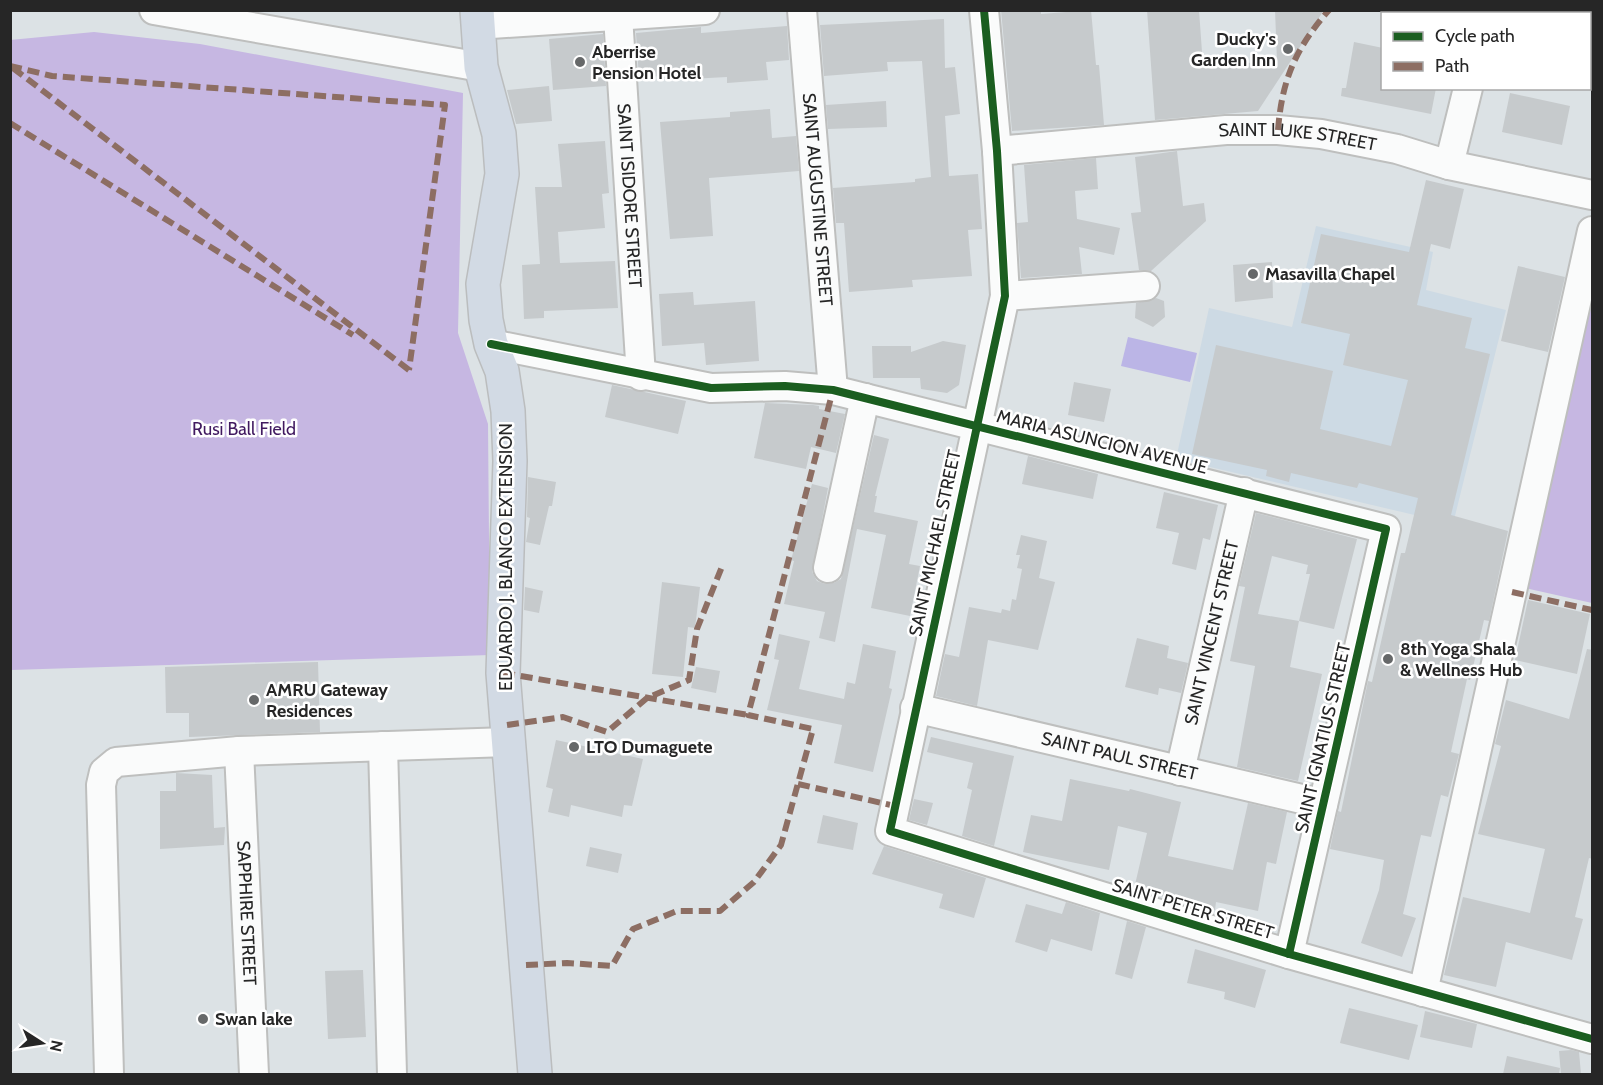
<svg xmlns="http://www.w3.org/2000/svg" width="1603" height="1085" font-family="Cabin,sans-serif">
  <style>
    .education { fill: #cddae4 }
    .green { fill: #c6b7e2 }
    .pitch { fill: #bbb5e6 }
    .building { fill: #c6cacc; fill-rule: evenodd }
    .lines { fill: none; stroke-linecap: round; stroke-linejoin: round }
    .minor-casing { stroke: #bebfbe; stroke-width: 32 }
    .major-casing { stroke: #bbbdbe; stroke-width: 36 }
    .minor { stroke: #fafbfb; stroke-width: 28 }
    .major { stroke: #d2dae4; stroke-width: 33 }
    .quiet { stroke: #8d6e63; stroke-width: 6; stroke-dasharray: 12 6; stroke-linecap: butt }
    .cycleway-casing { stroke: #fff; stroke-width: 11 }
    .cycleway { stroke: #1b5e20; stroke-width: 8 }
    .poi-dot { fill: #666869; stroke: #fff; stroke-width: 2 }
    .labels { text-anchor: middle; stroke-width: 5; stroke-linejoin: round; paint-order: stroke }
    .poi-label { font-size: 18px; font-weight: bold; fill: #262626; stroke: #fff; text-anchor: start }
    .street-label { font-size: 18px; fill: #262626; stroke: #fff }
    .park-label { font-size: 18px; fill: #411a60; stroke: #fff }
  </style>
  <rect width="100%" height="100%" fill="#dce2e5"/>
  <polygon class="education" points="1316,226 1433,252 1426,290 1506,310 1453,524 1176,459 1209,308 1292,327"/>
  <g class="green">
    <polygon points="94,32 200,44 463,93 458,333 488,424 490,655 11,670 10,40"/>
    <polygon points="1592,289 1592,603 1525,588"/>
  </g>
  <polygon class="pitch" points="1128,337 1197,353 1190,382 1121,366"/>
  <g class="building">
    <polygon points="1001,10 1041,10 1041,14 1091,10 1096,65 1099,65 1104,125 1012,131"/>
    <polygon points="1147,10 1199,10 1203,66 1277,61 1275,10 1324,10 1258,111 1155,120"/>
    <polygon points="944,19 945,68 955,67 960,114 945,116 949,176 978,174 982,229 968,230 972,276 912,280 913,287 849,292 844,223 836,223 833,188 915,182 915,179 931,177 922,61 887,62 888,71 824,76 820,25"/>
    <polygon points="787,26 789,60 766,62 768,80 727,83 727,77 671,80 671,75 639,78 636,33 701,27 701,33"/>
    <polygon points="603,34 606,86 553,90 549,39"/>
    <polygon points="1354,42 1383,48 1383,88 1436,88 1431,114 1341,96 1342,88 1346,88"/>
    <polygon points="549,86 552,121 516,124 507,90"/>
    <polygon points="1510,93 1570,106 1562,145 1502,132"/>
    <polygon points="886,101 887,127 828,129 826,105"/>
    <polygon points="770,109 772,138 796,136 799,171 709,178 713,236 670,239 660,122 730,117 730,112"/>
    <polygon points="605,141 609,193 602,194 605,228 558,232 560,263 615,261 618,308 544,311 544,318 524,319 522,265 540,264 535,187 562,187 558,144"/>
    <polygon points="1177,151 1183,206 1204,203 1206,221 1151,271 1139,270 1131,213 1141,212 1135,157"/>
    <polygon points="1096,158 1098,189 1075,191 1077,219 1120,228 1114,255 1079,247 1082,274 1021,278 1017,223 1028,222 1024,165"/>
    <polygon points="1426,180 1464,189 1450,249 1431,244 1417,305 1472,318 1465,348 1490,354 1451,515 1508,531 1489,621 1484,620 1470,680 1467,679 1451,752 1459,754 1448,797 1441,795 1431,837 1421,835 1403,914 1416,918 1402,957 1361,943 1379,890 1384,860 1330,849 1338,811 1341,812 1368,681 1372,682 1401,553 1405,553 1418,498 1359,483 1357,488 1291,473 1289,482 1266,476 1267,470 1192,454 1216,345 1333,371 1320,429 1391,446 1408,380 1343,365 1350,334 1301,323 1321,234 1409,252"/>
    <polygon points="1272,262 1273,298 1235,302 1233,265"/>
    <polygon points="1518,266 1565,277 1548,352 1501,341"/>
    <polygon points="693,292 694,305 755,301 759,361 706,365 704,343 662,346 659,294"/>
    <polygon points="1156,298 1164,301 1165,317 1153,327 1135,318 1136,303"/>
    <polygon points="943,341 966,345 959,385 947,393 921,389 920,378 873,378 872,346 911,346 911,352"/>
    <polygon points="1074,382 1111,389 1104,422 1068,415"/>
    <polygon points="612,385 686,401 678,434 605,417"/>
    <polygon points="765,403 813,405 819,406 819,409 845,414 836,453 811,447 806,469 754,458"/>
    <polygon points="874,435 889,439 875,496 877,496 874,512 918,521 909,564 920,566 910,616 871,608 886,535 857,529 835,642 819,638 825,612 784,604 794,561 791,560 812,484 828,488 812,572 817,581 825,584 834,583 841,579"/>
    <polygon points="1028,456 1098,474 1093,499 1022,484"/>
    <polygon points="528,477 556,482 552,506 549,506 540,545 526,542 530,518 527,517"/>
    <polygon points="1164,492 1218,505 1210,540 1203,538 1196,570 1172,564 1179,533 1156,528"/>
    <path d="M1256,513L1357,539L1334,629L1299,621L1290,667L1322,674L1298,781L1237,767L1255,666L1230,661L1245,587L1239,586ZM1272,556L1308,565L1306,574H1310L1299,621L1258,614Z"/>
    <polygon points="1021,535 1047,541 1039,578 1055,582 1038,650 988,640 977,706 936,696 945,654 959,657 969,607 1001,613 1002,609 1010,611 1012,599 1016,600 1022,569 1017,568 1020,555 1016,555"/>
    <polygon points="662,582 700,587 695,628 688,627 683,677 652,674"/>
    <polygon points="525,587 543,591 539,613 524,610"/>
    <polygon points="1528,600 1590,614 1577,674 1515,660"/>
    <polygon points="779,634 810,641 799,689 844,699 847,682 855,684 863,644 896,651 889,688 892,689 873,772 834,763 842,725 767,710 779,660 774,659"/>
    <polygon points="1137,638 1169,646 1167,658 1188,663 1181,693 1159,688 1158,695 1125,687"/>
    <polygon points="1587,649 1593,650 1593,859 1589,858 1575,917 1583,919 1572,960 1506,942 1496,987 1444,975 1463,897 1530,913 1545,849 1478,834 1501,746 1495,744 1506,700 1569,719"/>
    <polygon points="318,662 320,732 189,737 189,713 166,713 165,667"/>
    <polygon points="696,667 720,671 716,693 691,688"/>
    <polygon points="931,737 1014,756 994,846 962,836 972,790 967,788 973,763 927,752"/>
    <polygon points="556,740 643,759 632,806 624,805 622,817 571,805 569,817 548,812 553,789 546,787"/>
    <polygon points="176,773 212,775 214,828 225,827 224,845 160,849 160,791 176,791"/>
    <polygon points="1070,779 1129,791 1130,789 1181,802 1168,856 1233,870 1248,803 1287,812 1276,864 1267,862 1258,911 1216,902 1215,910 1134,889 1147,833 1118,826 1109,870 1023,852 1031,815 1062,821"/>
    <polygon points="914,799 933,803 927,825 909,820"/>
    <polygon points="823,815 858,823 853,850 817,843"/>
    <polygon points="884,846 986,878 974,918 939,908 943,894 872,874"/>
    <polygon points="590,847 622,854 618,873 586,866"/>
    <polygon points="1066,902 1100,913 1092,951 1051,939 1047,952 1015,942 1026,904 1062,914"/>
    <polygon points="1127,921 1146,927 1132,979 1115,974"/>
    <polygon points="1195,949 1266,970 1255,1008 1224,999 1225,992 1187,983"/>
    <polygon points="363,970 366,1037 328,1039 325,971"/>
    <polygon points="1349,1008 1418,1025 1409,1060 1340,1043"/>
    <polygon points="1425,1011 1477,1024 1472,1048 1420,1037"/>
    <polygon points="1571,1050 1579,1052 1581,1074 1561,1074 1559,1051"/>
    <polygon points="1507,1056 1560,1068 1559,1074 1503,1074"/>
  </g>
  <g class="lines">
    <defs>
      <g id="minor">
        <polyline points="154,10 481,67"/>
        <path id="s1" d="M802,10L833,390"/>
        <polyline points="984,10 997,151 1005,296 890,831 1289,954 1592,1039"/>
        <polyline points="1547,14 1569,14"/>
        <path id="s2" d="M618,16L641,376"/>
        <polyline points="1590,16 1592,17"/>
        <polyline points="477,25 705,10"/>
        <path id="s3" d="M997,151L1226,130H1278L1321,134L1397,149L1449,165L1592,195"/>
        <polyline points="1449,165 1468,88"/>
        <polyline points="1005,296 1145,286"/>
        <polyline points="491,344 711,388 785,386 833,390 1386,529 1289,954"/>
        <polyline points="828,568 865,398"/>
        <path id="s4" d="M915,708L1323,804"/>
        <polyline points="383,746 392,1074"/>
        <path id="s5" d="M239,751L254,1074"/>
        <path id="s6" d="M1180,771L1244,492"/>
        <polyline points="1423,992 1592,231"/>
        <polyline points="109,1074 101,785 104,772 116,762 239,751 508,742"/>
      </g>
      <polyline id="major" points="477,10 481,67 499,134 502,174 483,284 486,320 491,344 502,371 508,411 510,461 503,673 535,1074"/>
    </defs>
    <use href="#minor" class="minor-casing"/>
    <use href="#major" class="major-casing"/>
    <use href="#minor" class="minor"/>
    <use href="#major" class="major"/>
    <g class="quiet">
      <polyline points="10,66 52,76 445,105 409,370"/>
      <polyline points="13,68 409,370"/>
      <polyline points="10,123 353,335"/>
      <path d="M1278,130C1282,80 1295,49 1329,10"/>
      <polyline points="1512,592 1592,610"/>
      <polyline points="503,673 748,715"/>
      <polyline points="507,725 563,717 607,732 647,698 689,680 697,629 723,564"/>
      <polyline points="798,784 895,806"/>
      <polyline points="526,965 567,963 612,966 633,929 677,911 720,911 754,882 781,845 813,729 748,715 833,390"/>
    </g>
    <defs>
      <g id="cycleway">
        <polyline points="984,10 997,151 1005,296 890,831 1289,954 1592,1039"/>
        <polyline points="491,344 711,388 785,386 833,390 1386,529 1289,954"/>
      </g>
    </defs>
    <use href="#cycleway" class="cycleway-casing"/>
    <use href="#cycleway" class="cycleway"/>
  </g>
  <g class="poi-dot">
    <circle cx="1288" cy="49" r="6"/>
    <circle cx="580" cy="62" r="6"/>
    <circle cx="1253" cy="274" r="6"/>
    <circle cx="1388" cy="659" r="6"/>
    <circle cx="254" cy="700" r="6"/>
    <circle cx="574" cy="747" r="6"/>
    <circle cx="203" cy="1019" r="6"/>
  </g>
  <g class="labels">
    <g class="poi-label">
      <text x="1276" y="45" text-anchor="end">Ducky's<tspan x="1276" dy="21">Garden Inn</tspan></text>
      <text x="592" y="58">Aberrise<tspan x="592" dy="21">Pension Hotel</tspan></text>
      <text x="1265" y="280">Masavilla Chapel</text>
      <text x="1400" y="655">8th Yoga Shala<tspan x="1400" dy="21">&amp; Wellness Hub</tspan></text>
      <text x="266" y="696">AMRU Gateway<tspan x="266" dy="21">Residences</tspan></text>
      <text x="586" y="753">LTO Dumaguete</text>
      <text x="215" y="1025">Swan lake</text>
    </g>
    <g class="street-label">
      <text dy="6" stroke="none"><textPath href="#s3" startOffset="302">SAINT LUKE STREET</textPath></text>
      <text dy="6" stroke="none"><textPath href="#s2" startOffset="180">SAINT ISIDORE STREET</textPath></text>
      <text dy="6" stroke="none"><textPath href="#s1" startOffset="190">SAINT AUGUSTINE STREET</textPath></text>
      <text transform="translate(1102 442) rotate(14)" y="6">MARIA ASUNCION AVENUE</text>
      <text transform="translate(935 543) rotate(-78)" y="6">SAINT MICHAEL STREET</text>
      <text transform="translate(506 557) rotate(-90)" y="6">EDUARDO J. BLANCO EXTENSION</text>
      <text dy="6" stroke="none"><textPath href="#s6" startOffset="142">SAINT VINCENT STREET</textPath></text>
      <text transform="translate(1323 738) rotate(-77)" y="6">SAINT IGNATIUS STREET</text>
      <text dy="6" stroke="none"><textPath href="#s4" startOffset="210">SAINT PAUL STREET</textPath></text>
      <text transform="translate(1193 909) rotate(17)" y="6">SAINT PETER STREET</text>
      <text dy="6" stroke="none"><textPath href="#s5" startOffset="162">SAPPHIRE STREET</textPath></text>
    </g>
    <g class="park-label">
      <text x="244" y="435">Rusi Ball Field</text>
    </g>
  </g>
  <rect width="1603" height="1085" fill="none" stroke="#262626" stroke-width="24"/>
  <rect x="1381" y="12" width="210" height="78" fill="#ffffff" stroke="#a8a8a8" stroke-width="1.5"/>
  <rect x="1393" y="32" width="30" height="9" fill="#1b5e20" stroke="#a8a8a8" stroke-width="1.5"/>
  <text x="1435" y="42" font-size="18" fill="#262626">Cycle path</text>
  <rect x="1393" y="62" width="30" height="9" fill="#8d6e63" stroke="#a8a8a8" stroke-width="1.5"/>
  <text x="1435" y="72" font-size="18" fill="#262626">Path</text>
  <g transform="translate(42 1043) rotate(102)" stroke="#ffffff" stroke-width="4.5" paint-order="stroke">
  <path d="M0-4.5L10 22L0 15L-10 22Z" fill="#262626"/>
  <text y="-9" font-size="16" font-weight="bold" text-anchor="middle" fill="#262626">N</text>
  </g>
</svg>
